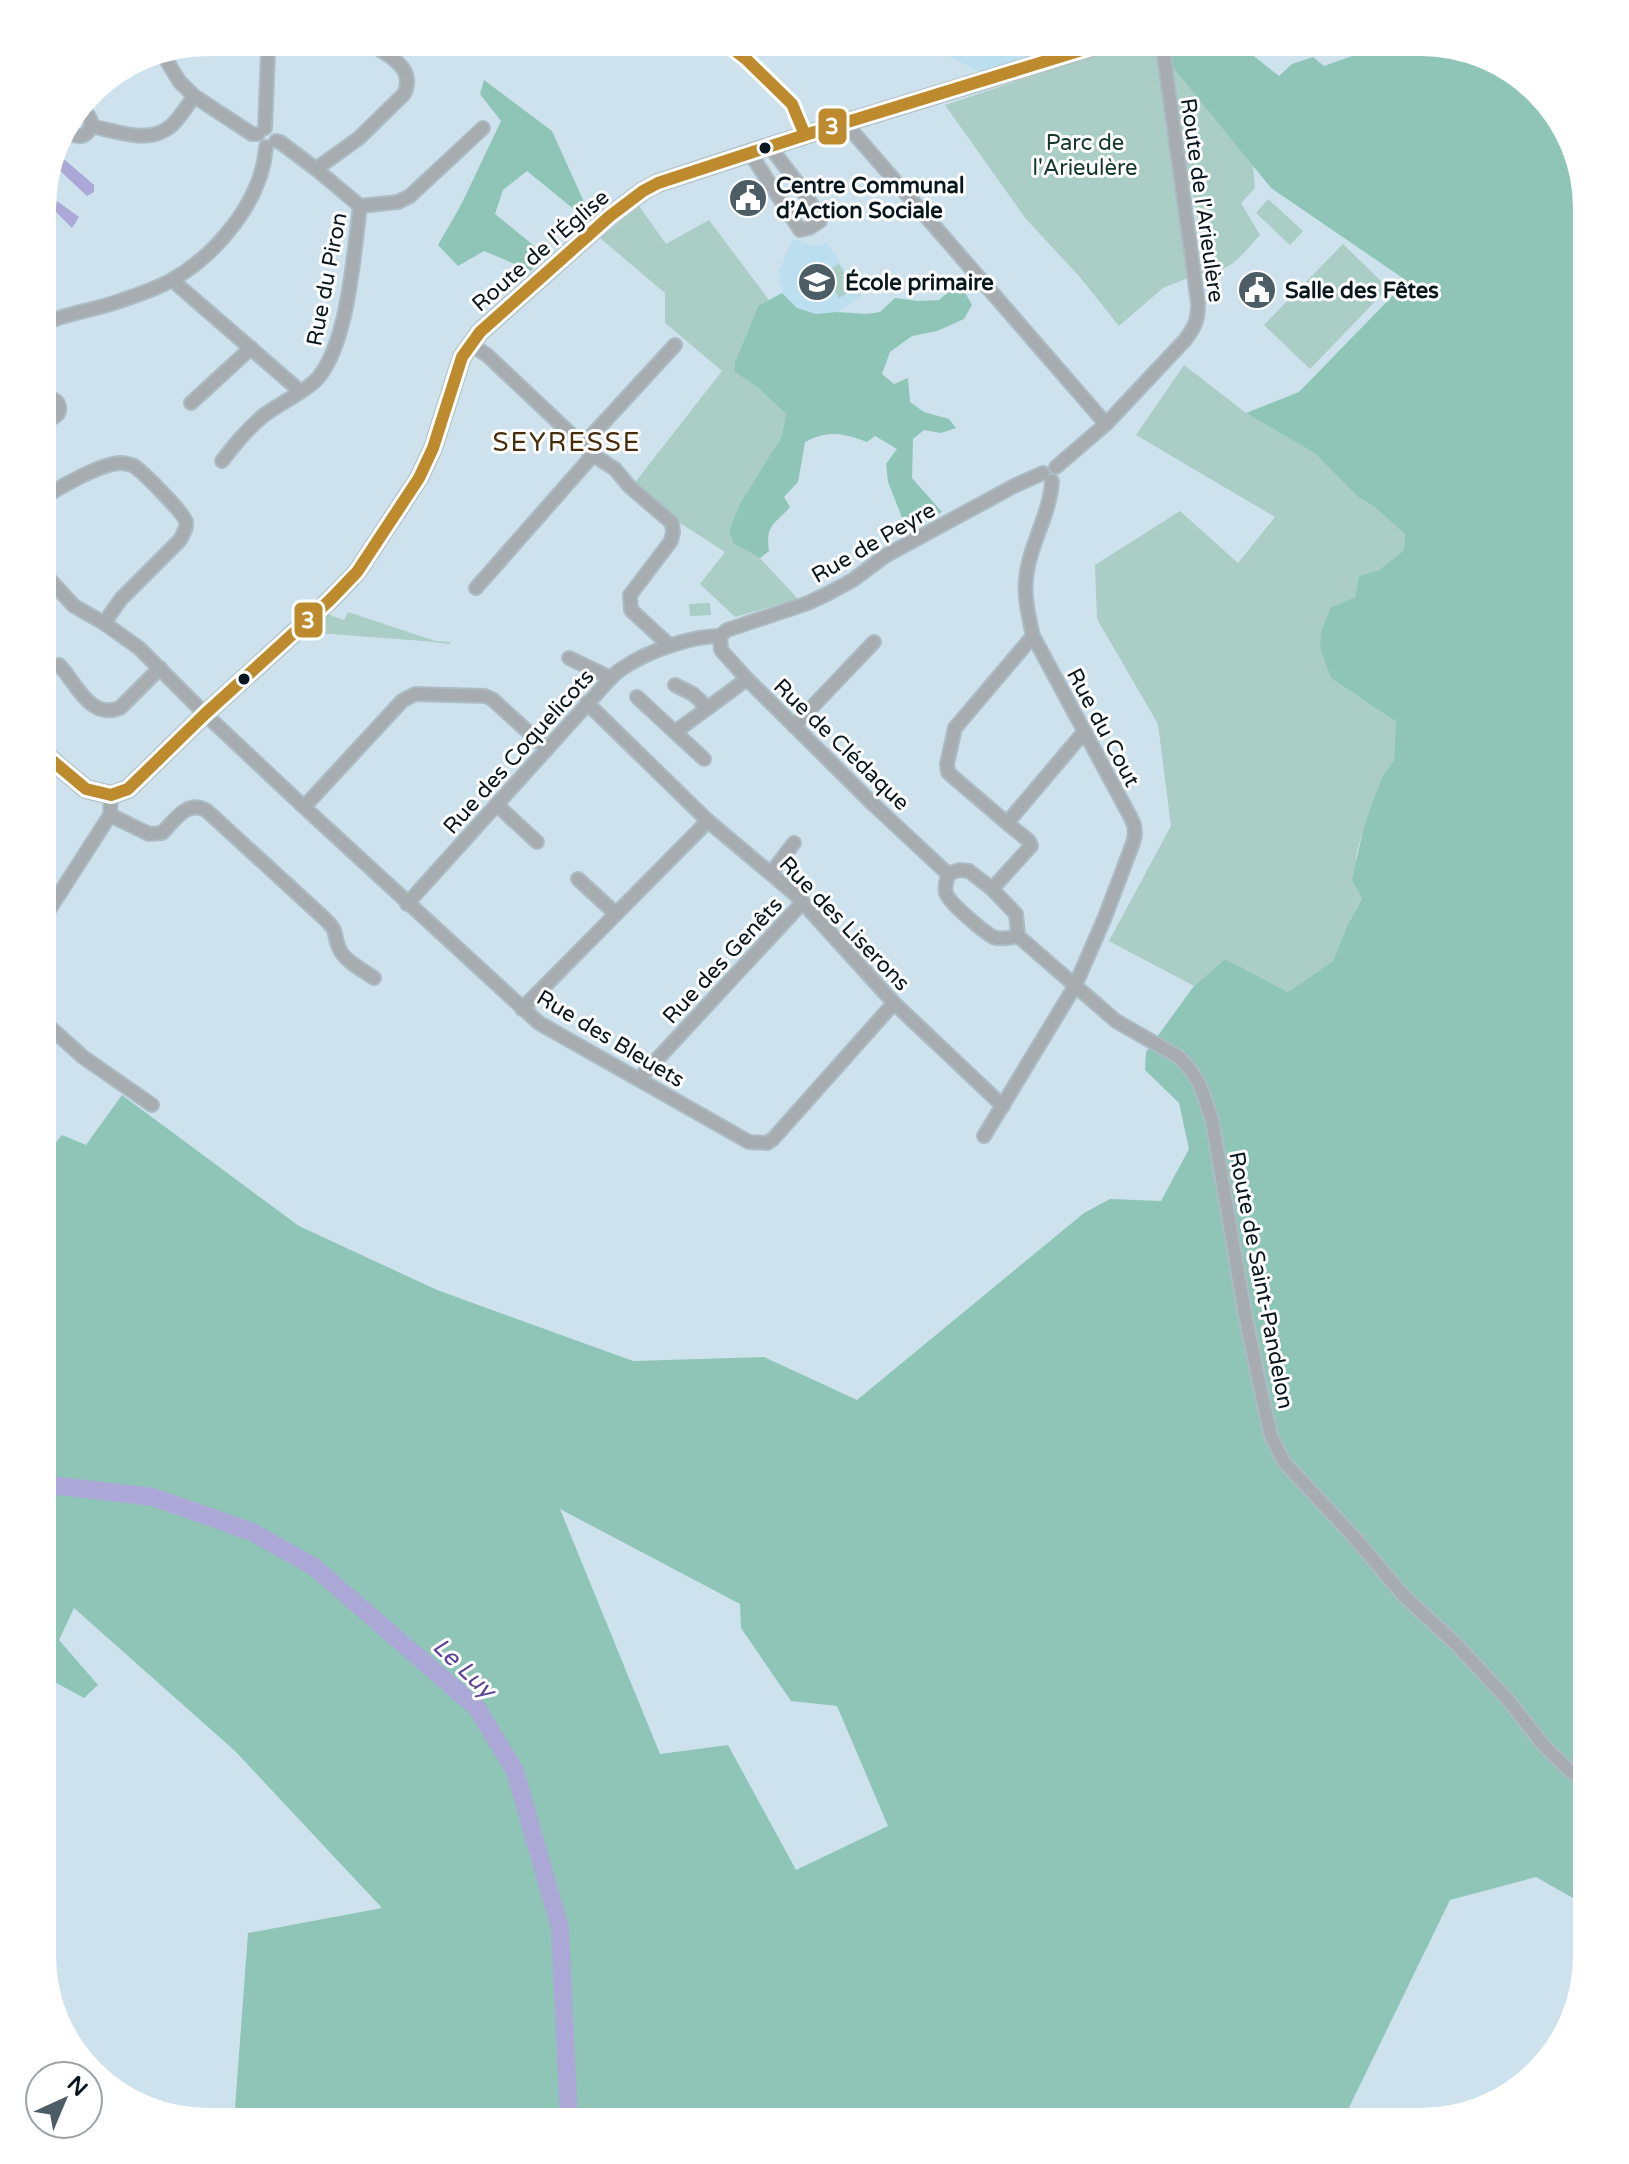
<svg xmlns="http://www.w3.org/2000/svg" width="1629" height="2164" font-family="'Varela Round',sans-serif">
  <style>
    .built { fill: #bbdfef }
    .green { fill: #aacdc5 }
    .forest { fill: #8fc5b7; fill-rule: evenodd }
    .water { fill: #aba8d8 }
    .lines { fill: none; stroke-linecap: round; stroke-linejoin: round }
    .river { stroke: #aba8d8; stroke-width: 18 }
    .minor-casing { stroke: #acbcc4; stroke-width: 16 }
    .tertiary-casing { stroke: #acbcc4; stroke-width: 20 }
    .minor { stroke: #a6acb0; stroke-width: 12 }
    .tertiary { stroke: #a6acb0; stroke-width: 16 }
    .bus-1-casing { stroke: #fff; stroke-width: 18 }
    .bus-1 { stroke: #bd8b2e; stroke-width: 12 }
    .bus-dot { fill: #08161d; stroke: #fff; stroke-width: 3 }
    .labels { text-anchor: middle; stroke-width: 6; stroke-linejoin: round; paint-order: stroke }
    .park-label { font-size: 22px; fill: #133829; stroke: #fff }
    .poi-label { font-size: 22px; font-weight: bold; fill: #08161d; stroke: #fff; text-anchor: start }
    .street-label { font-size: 22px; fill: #08161d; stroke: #fff }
    .water-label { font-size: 24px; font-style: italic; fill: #584392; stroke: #fff }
    .quarter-label { font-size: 26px; letter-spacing: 2px; fill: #452b0a; stroke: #fff }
    .line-badge { stroke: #fff; stroke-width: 3 }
    .badge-label { font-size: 22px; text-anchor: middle; font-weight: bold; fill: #fff }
  </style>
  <rect width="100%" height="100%" fill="#cde2ec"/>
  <g class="built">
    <polygon points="924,42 1088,42 984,75"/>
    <polygon points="793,239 805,244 819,246 827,242 862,296 837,312 816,314 797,308 782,293 779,271"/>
  </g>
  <g class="green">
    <polygon points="1135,42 1156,44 1188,278 1163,288 1119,326 1079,276 1026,219 945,105"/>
    <path d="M1167,42H1222L1246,88L1255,188L1241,203L1260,235C1251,244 1241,258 1230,265C1223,269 1213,273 1205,276L1202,273L1201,263L1205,259L1192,191L1188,192Z"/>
    <polygon points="1268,199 1303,231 1290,245 1256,213"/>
    <polygon points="639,206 666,244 709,220 769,300 758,306 735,362 734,370 757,387 786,414 781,438 763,469 734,544 760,558 798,599 735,617 700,584 725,552 677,521 633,485 722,371 665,323 665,293 600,238"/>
    <polygon points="1343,244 1388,288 1310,369 1264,325"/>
    <polygon points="839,264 854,289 839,298 823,273"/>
    <polygon points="1184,365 1246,413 1317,454 1358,497 1373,506 1405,534 1404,550 1379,570 1359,576 1355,597 1331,607 1331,678 1396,722 1394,760 1381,779 1364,826 1356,856 1362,897 1347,926 1333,961 1288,992 1225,959 1194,986 1109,941 1171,826 1158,724 1097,619 1095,565 1180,511 1238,563 1275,517 1136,435"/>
    <polygon points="710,603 711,615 690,616 689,604"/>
    <polygon points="348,612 435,641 450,642 450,644 424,641 304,632 327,614 344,620"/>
  </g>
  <g class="forest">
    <path d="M1170,42H1236L1279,76L1292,64L1313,57L1324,66L1392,42H1432L1504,64L1559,116L1587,208V1906L1536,1877L1450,1900L1342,2122H234L248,1933L382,1908L235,1751L74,1608L59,1640L98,1685L84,1698L51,1680L42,1681V1159L62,1135L86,1145L122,1095L299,1226L437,1290L633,1361L764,1357L857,1400L1084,1213L1110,1199L1161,1201L1189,1149L1179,1103L1145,1070L1146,1052L1194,986L1225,959L1288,992L1333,961L1347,926L1362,898L1352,880L1364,826L1381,779L1394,760L1396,722L1331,678L1320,647L1322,630L1331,607L1355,597L1359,576L1379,570L1404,550L1405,534L1373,506L1358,497L1316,454L1246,413L1299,392L1407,281L1271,188L1172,66ZM560,1509L740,1604L741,1628L791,1701L837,1706L888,1826L796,1870L728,1745L660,1754Z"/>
    <polygon points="484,80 552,131 589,213 581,215 527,171 503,190 495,214 544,254 531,271 484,251 458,266 438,245 461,205 501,121 480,94"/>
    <path d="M953,288L963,289L972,305L964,319L937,331L912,336L890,352L882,374L894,384L908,378L910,402L924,412L949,419L956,428L941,433L924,430L913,439L912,478L942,512L907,530L888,482L886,464L897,449L875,436L867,442C843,433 828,430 805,442L798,482L784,497L790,507C775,524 765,525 769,551L760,558L734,544L729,531L740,504L781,438L786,414L757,387L734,371L735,362L758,306L782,293L797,308L816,314L837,312L867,314L880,312L895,298L918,301L939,300Z"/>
  </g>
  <g class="water">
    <polygon points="65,160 94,185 94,192 87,196 56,167 59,161"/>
    <polygon points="57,201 79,217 72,228 53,209 52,207"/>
  </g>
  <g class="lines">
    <polyline class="river" points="42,1484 153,1497 252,1532 313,1566 477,1708 515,1771 560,1928 569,2122"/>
    <defs>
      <g id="minor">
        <polyline points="724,42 746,59 792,104 801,122 805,135"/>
        <polyline points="161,51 179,81 194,96"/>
        <polyline points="845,123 1106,424"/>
        <path d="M91,126C116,131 149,145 171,126C180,118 187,106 194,96L252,134H258"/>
        <path d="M65,127C81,152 107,119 78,109"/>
        <polyline points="265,128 268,54 270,42"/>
        <path d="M276,141L280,142L316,169L359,138L404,94C417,67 387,55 368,42"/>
        <polyline points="750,153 800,230 809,228 820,221 819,216 799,185 774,152 772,146"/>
        <polyline points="316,169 360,206"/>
        <polyline points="360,206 398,202 410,196 483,128"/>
        <polyline points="172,280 300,391"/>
        <path d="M42,324C67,313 95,310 120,301C137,295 156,289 172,280C217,254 262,201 266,147"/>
        <polyline points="470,344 487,355 593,455 615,469 629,486 672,523 673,532 671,541 630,595 631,610 670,646"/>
        <polyline points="191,403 251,348"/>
        <path d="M42,419C65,422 65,395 42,397"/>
        <polyline points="583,445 675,345"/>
        <path d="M222,461C234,445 247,429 263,416C279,404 299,395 314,382C348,350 354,252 360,206"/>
        <path d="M1056,467L1106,424L1185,340C1195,327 1198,320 1198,303L1162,42"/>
        <path d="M42,500C56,488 104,462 122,463C124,463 132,465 134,466C143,472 184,513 186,522C187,528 183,534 180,540L121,599L104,623"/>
        <polyline points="42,571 74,606 104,623 139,648 205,714 304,807 539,1023 749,1142 767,1143 773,1139 894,1003"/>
        <polyline points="476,588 593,455"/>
        <path d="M720,636L721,650L747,679L873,804L948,874C947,880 944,887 946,893C949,903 984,932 993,937C1001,940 1010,938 1018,936L1116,1021L1179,1057L1190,1069L1200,1085L1212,1120L1245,1314L1262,1396L1271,1436L1284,1462L1354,1537L1404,1596L1456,1644L1508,1700L1545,1747L1569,1770L1587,1783"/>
        <polyline points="720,636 727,630 808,603 827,594 853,580 885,556 1014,486 1043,473"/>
        <polyline points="569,658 611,678"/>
        <path d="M59,665C76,682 89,720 120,708L160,668"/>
        <polyline points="675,685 693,694 708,708"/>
        <polyline points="637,697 704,759"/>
        <polyline points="587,703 708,821 795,894 894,1003 1003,1106"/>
        <polyline points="794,726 874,642"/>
        <polyline points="675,732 747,679"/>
        <polyline points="497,805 537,842"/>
        <polyline points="304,807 402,701 415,694 485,696 492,699 547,749"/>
        <path d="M110,815L149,834L162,833C175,820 187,800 206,810L325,919C340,934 332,932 339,948C344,961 363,970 374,978"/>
        <polyline points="1007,823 952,776 948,772 947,764 955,728 1033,636"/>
        <polyline points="771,873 794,843"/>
        <polyline points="948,874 959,870 969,871 992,889 1016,914 1018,936"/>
        <polyline points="578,879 616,914"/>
        <polyline points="992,889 1031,846 1029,841 1007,823 1084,732"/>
        <path d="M407,904L600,690C607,682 614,673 623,668C648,651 691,636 720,636"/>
        <polyline points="42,921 110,815 111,795"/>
        <polyline points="522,1009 708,821"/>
        <polyline points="42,1020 83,1057 152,1105"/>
        <polyline points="639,1079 803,902"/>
        <path d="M984,1136L1075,986L1105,917L1133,843L1135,834L1134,825L1130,816L1033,636C1029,618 1024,598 1026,579C1029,545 1050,515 1052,481"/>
      </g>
      <polyline id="tertiary" points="42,752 86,789 111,795 128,789 205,714 329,601 357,572 419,478 433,448 462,357 480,332 610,216 643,191 658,183 805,135 1109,42"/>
    </defs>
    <use href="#minor" class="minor-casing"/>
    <use href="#tertiary" class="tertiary-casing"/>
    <use href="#minor" class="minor"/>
    <use href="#tertiary" class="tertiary"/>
    <defs>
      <g id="bus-1">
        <polyline points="724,42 746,59 792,104 805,135"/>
        <polyline points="42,752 86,789 111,795 128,789 205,714 329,601 357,572 419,478 433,448 462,357 480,332 610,216 643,191 658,183 805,135 1108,42"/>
      </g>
    </defs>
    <use href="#bus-1" class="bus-1-casing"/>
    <use href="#bus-1" class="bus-1"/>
  </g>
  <defs>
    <symbol id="civic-disc" viewBox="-11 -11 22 22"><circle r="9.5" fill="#4d5d65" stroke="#fff"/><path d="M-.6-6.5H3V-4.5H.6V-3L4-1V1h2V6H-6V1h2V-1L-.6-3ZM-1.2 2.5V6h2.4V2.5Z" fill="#fff"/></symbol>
    <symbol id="school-disc" viewBox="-11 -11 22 22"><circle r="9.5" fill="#4d5d65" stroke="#fff"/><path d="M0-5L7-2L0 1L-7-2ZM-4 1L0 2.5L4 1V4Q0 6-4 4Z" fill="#fff"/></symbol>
  </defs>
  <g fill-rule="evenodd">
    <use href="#civic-disc" x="726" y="176" width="44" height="44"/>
    <use href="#school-disc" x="795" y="260" width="44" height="44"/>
    <use href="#civic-disc" x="1235" y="268" width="44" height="44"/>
  </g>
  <g class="bus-dot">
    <circle cx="765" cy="148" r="7"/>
    <circle cx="244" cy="679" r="7"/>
  </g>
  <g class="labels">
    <g class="park-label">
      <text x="1085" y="150">Parc de<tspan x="1085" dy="25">l'Arieulère</tspan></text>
    </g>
    <g class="poi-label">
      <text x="776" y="193">Centre Communal<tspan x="776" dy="25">d’Action Sociale</tspan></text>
      <text x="845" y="290">École primaire</text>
      <text x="1285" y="298">Salle des Fêtes</text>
    </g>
    <g class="street-label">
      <text transform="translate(1203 200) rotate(82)" y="8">Route de l'Arieulère</text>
      <text transform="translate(540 250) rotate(-41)" y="8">Route de l'Église</text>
      <text transform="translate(326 279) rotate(-79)" y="8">Rue du Piron</text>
      <text transform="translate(873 542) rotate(-30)" y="8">Rue de Peyre</text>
      <text transform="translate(1104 727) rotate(62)" y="8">Rue du Cout</text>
      <text transform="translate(842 744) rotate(44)" y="8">Rue de Clédaque</text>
      <text transform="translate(518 751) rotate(-48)" y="8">Rue des Coquelicots</text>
      <text transform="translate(845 923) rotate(46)" y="8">Rue des Liserons</text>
      <text transform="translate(722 960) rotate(-47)" y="8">Rue des Genêts</text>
      <text transform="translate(611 1038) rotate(31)" y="8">Rue des Bleuets</text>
      <text transform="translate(1262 1280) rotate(79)" y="8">Route de Saint-Pandelon</text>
    </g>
    <g class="water-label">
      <text transform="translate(464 1668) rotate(43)" y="8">Le Luy</text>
    </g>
    <g class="quarter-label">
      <text x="567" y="451">SEYRESSE</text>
    </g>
  </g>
  <path d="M0 0H1629V2164H0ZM208 56H1421A152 152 0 0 1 1573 208V1956A152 152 0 0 1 1421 2108H208A152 152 0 0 1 56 1956V208A152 152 0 0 1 208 56Z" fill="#fff" fill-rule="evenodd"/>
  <g class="line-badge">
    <rect x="817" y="107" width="31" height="39" rx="8" fill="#bd8b2e"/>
    <rect x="293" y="601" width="31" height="38" rx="8" fill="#bd8b2e"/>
  </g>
  <g class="badge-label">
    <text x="832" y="134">3</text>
    <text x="308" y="628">3</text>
  </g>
  <g transform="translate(64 2100) rotate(44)"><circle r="38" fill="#ffffff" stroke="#9ca2a5" stroke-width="2"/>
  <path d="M0-6L14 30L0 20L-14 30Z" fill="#4d5d65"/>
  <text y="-12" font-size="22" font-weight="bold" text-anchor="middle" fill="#08161d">N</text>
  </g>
</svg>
